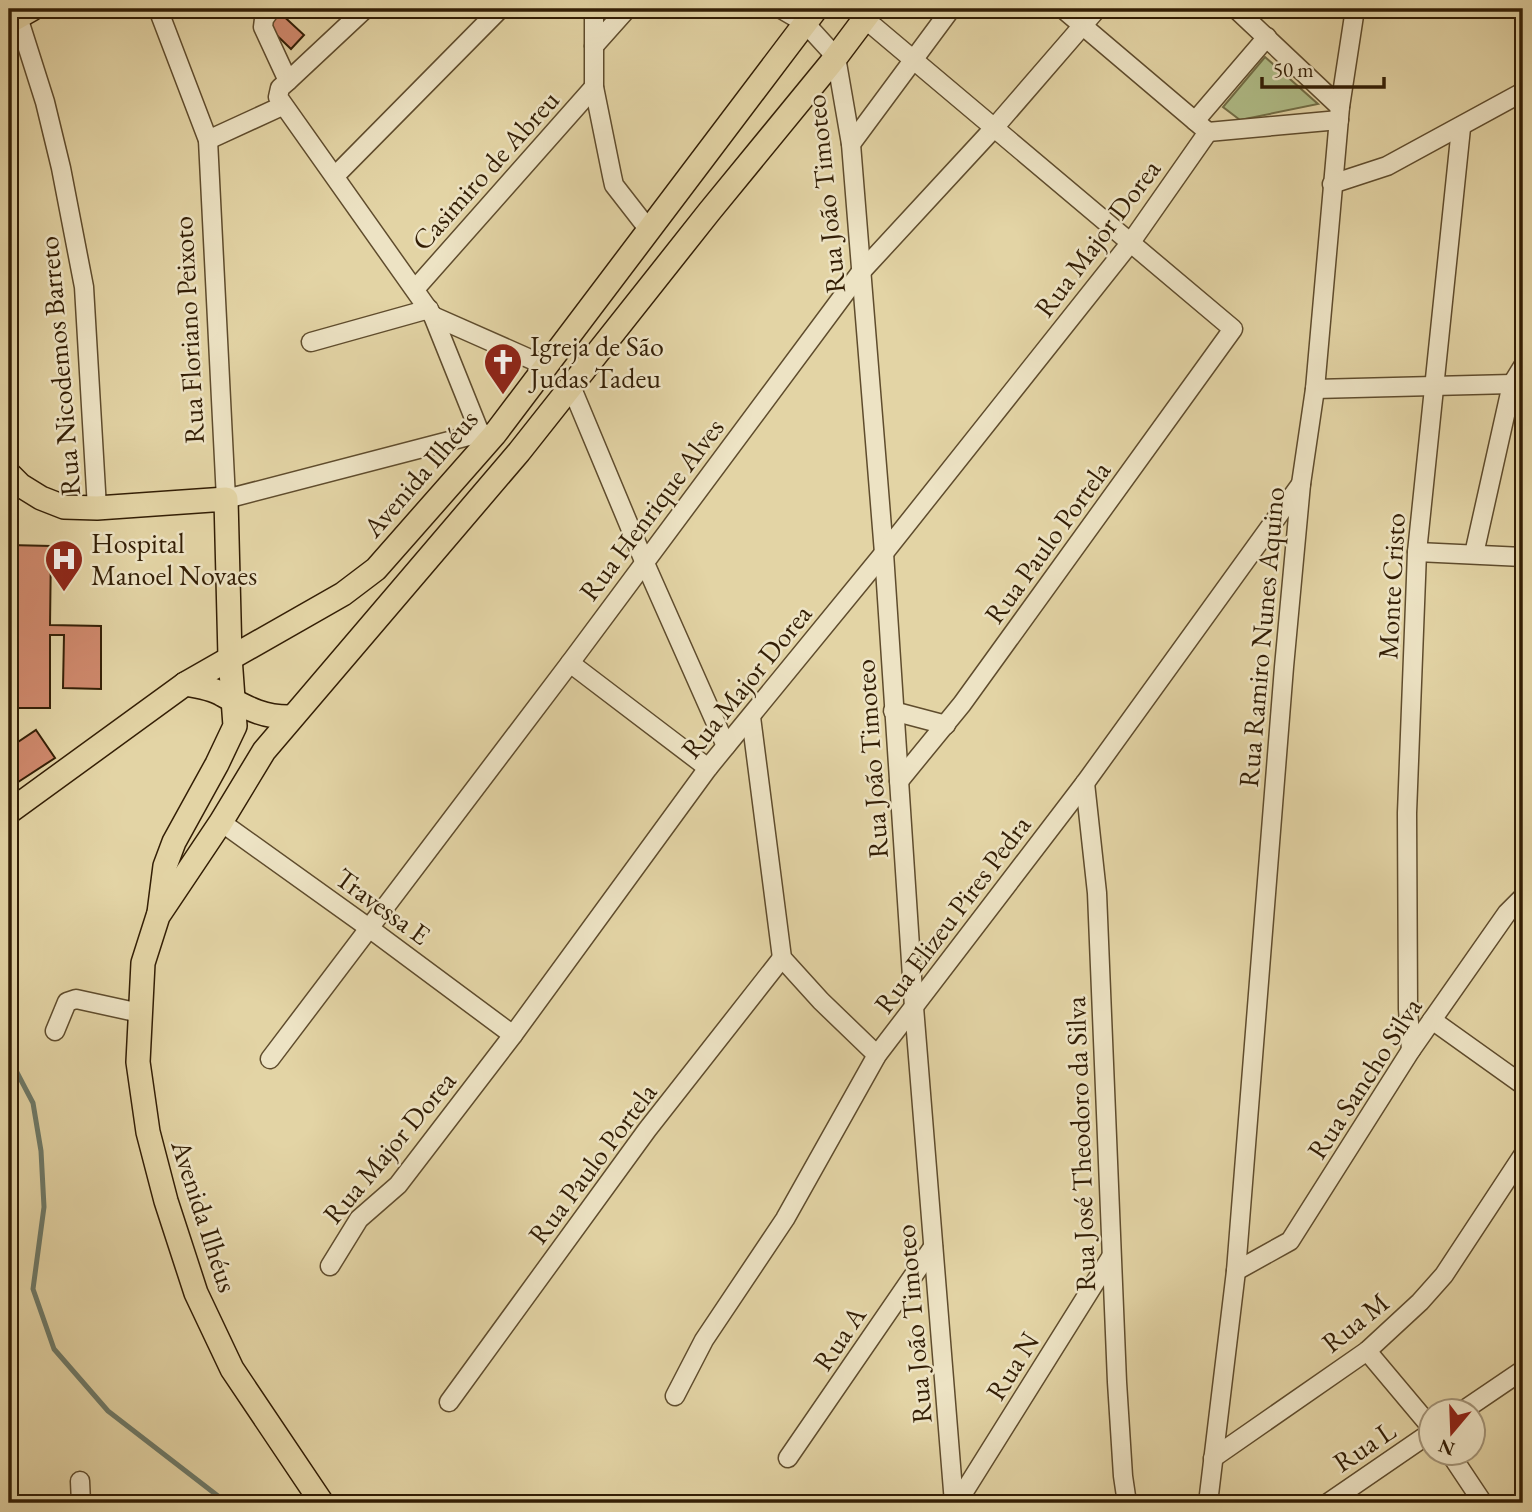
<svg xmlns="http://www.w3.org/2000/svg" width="1532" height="1512" font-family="'EB Garamond',serif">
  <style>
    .green { fill: #b0bd88; stroke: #726e46; stroke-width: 2 }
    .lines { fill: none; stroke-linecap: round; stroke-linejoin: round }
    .stream { stroke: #6e7a69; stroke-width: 5 }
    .building { fill: #d0896d; stroke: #331e05; stroke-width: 2 }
    .minor-casing { stroke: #5f4c2d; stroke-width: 21 }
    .major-casing { stroke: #331e05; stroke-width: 26 }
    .minor { stroke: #ede3c4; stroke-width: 18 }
    .major { stroke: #e3d4a5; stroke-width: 23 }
    .labels { text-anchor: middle; stroke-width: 5; stroke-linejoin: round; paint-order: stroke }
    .street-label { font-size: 28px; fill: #331e05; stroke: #ede3c4 }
    .poi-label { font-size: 28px; fill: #331e05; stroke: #ede3c4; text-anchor: start }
  </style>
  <rect width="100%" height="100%" fill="#e3d4a5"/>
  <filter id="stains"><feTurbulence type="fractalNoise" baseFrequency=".00286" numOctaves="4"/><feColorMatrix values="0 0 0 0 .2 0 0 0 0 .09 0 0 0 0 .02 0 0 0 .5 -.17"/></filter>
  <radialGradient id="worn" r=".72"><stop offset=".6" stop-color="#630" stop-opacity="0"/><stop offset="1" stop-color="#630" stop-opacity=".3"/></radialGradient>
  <polygon class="green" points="1265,57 1318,104 1240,120 1223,107"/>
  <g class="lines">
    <polyline class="stream" points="9,1062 12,1063 33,1103 41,1151 44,1207 33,1289 54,1349 108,1411 227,1503"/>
  </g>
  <g class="building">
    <polygon points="278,11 304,35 291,49 265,24"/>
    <polygon points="9,545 51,546 50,625 101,626 101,689 63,688 64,635 50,635 50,708 9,708"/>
    <polygon points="36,730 55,758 9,788 9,748"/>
  </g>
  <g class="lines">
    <defs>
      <g id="minor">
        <polyline points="158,9 208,140 226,499 480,433 494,435"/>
        <polyline points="271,9 264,19 263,27 288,81 280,88 278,97 433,316 480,433"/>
        <polyline points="594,9 594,87 612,176 614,185 649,230"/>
        <polyline points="781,9 805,23 836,57 851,144 884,553 914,1007 954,1503"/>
        <polyline points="1063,9 1208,132"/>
        <polyline points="1236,9 1340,107"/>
        <polyline points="18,17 45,102 61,168 84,287 97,508"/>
        <polyline points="865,19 1233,329 962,704 899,781"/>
        <polyline points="594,46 627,9"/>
        <polyline points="288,81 365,9"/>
        <polyline points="1195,121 1267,37"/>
        <polyline points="1208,132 1339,120"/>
        <polyline points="208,140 282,106"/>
        <polyline points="851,144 951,9"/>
        <polyline points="335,176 500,9"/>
        <polyline points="1332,184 1387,166 1523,92"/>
        <polyline points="416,288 594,87"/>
        <polyline points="433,316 546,366"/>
        <polyline points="311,342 429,309"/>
        <polyline points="571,386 644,561 726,746"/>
        <polyline points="1315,389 1512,384 1523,387"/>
        <polyline points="1417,552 1523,557"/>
        <polyline points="1474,554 1512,384 1523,366"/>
        <polyline points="570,663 708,768"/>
        <polyline points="893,711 946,725"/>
        <polyline points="751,717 782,958 821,1001 877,1055"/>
        <polyline points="1085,783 1097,893 1117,1382 1123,1476 1127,1503"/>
        <polyline points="221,822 369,928 513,1035"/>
        <polyline points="1432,1020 1523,1085"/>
        <polyline points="55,1031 67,1002 76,999 140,1013"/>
        <polyline points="1411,1050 1408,1009 1407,813 1417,552 1461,128"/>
        <polyline points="270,1059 570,663 860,273 994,128 1097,9"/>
        <polyline points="330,1266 359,1219 398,1185 513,1035 708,768 884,553 1131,242 1208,132"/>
        <polyline points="1236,1271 1290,1241 1411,1050 1507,913 1523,897"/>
        <polyline points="1367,1351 1430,1426"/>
        <polyline points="675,1396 704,1340 785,1219 877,1055 1085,783 1301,484"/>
        <polyline points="449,1402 647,1130 782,958"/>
        <polyline points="1464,1410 1523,1370"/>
        <polyline points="1449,1452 1483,1503"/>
        <polyline points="788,1458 933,1247"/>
        <polyline points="1213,1458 1367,1351 1420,1302 1444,1275 1523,1155"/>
        <polyline points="80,1481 81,1503"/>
        <polyline points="957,1503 1111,1257"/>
        <polyline points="1208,1503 1236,1271 1284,667 1301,484 1315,389 1340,107 1355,9"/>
        <polyline points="1328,1503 1430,1433"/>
      </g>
      <g id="major">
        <polyline points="9,22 32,9"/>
        <polyline points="9,474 20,485 41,498 64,507 97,508 226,499 230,657 235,726 217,764 174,842 165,866 159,913"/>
        <path d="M185,684C198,686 212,688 223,695C247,708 264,718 292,717"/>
        <polyline points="9,812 185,684 343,594 376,569 494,435 816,9"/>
        <polyline points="322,1503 232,1369 196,1293 166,1201 148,1132 138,1062 143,963 158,916 221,822 264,751 519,452 709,212 836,57 872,9"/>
      </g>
    </defs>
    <use href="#minor" class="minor-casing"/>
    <use href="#major" class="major-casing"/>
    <use href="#minor" class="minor"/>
    <use href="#major" class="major"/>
  </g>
  <defs>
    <symbol id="church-pin" viewBox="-11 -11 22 30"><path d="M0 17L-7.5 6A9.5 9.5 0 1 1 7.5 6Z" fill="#8f2418" stroke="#ede3c4"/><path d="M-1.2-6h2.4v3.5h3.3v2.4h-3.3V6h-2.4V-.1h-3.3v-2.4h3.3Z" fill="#fff"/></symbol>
    <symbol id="hospital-pin" viewBox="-11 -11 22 30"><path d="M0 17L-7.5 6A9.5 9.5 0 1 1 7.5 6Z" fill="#8f2418" stroke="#ede3c4"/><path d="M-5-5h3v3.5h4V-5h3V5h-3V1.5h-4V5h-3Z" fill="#fff"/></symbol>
  </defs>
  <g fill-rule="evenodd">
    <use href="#church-pin" x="481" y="340" width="44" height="60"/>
    <use href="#hospital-pin" x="42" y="537" width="44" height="60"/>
  </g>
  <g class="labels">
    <g class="street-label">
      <text transform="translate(485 170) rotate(-48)" y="10">Casimiro de Abreu</text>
      <text transform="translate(825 194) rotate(-96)" y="10">Rua João Timoteo</text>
      <text transform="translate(1097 238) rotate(-53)" y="10">Rua Major Dorea</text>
      <text transform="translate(188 330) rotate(-93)" y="10">Rua Floriano Peixoto</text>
      <text transform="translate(59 366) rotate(-95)" y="10">Rua Nicodemos Barreto</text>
      <text transform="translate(420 473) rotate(-49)" y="10">Avenida Ilhéus</text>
      <text transform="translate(651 509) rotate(-53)" y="10">Rua Henrique Alves</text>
      <text transform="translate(1047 542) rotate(-54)" y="10">Rua Paulo Portela</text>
      <text transform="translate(1391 586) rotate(-87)" y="10">Monte Cristo</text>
      <text transform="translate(1261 637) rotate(-85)" y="10">Rua Ramiro Nunes Aquino</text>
      <text transform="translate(746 681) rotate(-51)" y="10">Rua Major Dorea</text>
      <text transform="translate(871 759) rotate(-94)" y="10">Rua João Timoteo</text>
      <text transform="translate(383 906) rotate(36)" y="10">Travessa E</text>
      <text transform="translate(952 914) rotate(-53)" y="10">Rua Elizeu Pires Pedra</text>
      <text transform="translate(1364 1078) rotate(-57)" y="10">Rua Sancho Silva</text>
      <text transform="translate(1080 1144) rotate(-92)" y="10">Rua José Theodoro da Silva</text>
      <text transform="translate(389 1147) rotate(-50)" y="10">Rua Major Dorea</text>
      <text transform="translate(592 1163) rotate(-53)" y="10">Rua Paulo Portela</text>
      <text transform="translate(205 1216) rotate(72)" y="10">Avenida Ilhéus</text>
      <text transform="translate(1355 1322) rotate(-39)" y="10">Rua M</text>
      <text transform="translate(913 1324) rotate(-95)" y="10">Rua João Timoteo</text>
      <text transform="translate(839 1338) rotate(-56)" y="10">Rua A</text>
      <text transform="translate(1012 1366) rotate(-58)" y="10">Rua N</text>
      <text transform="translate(1364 1446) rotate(-34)" y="10">Rua L</text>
    </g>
    <g class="poi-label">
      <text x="530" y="356">Igreja de São<tspan x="530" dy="32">Judas Tadeu</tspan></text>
      <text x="91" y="553">Hospital<tspan x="91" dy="32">Manoel Novaes</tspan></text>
    </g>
  </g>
  <rect width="1532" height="1512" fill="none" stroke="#e3d4a5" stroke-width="35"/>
  <rect x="10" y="10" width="1511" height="1491" fill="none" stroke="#331e05" stroke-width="3.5"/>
  <rect x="18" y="18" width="1497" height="1477" fill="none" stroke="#331e05" stroke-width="2"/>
  <g transform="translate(1452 1432) rotate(199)"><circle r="33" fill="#ede3c4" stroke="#a39478" stroke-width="2"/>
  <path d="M0-5L12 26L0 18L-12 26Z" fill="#8f2418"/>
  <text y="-10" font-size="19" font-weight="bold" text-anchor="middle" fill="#331e05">N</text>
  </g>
  <path d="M1262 77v10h122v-10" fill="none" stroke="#331e05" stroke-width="3.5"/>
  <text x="1273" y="77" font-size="21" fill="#331e05" stroke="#ede3c4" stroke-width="5" paint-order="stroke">50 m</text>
  <rect width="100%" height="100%" filter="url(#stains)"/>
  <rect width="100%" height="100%" fill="url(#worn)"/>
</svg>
